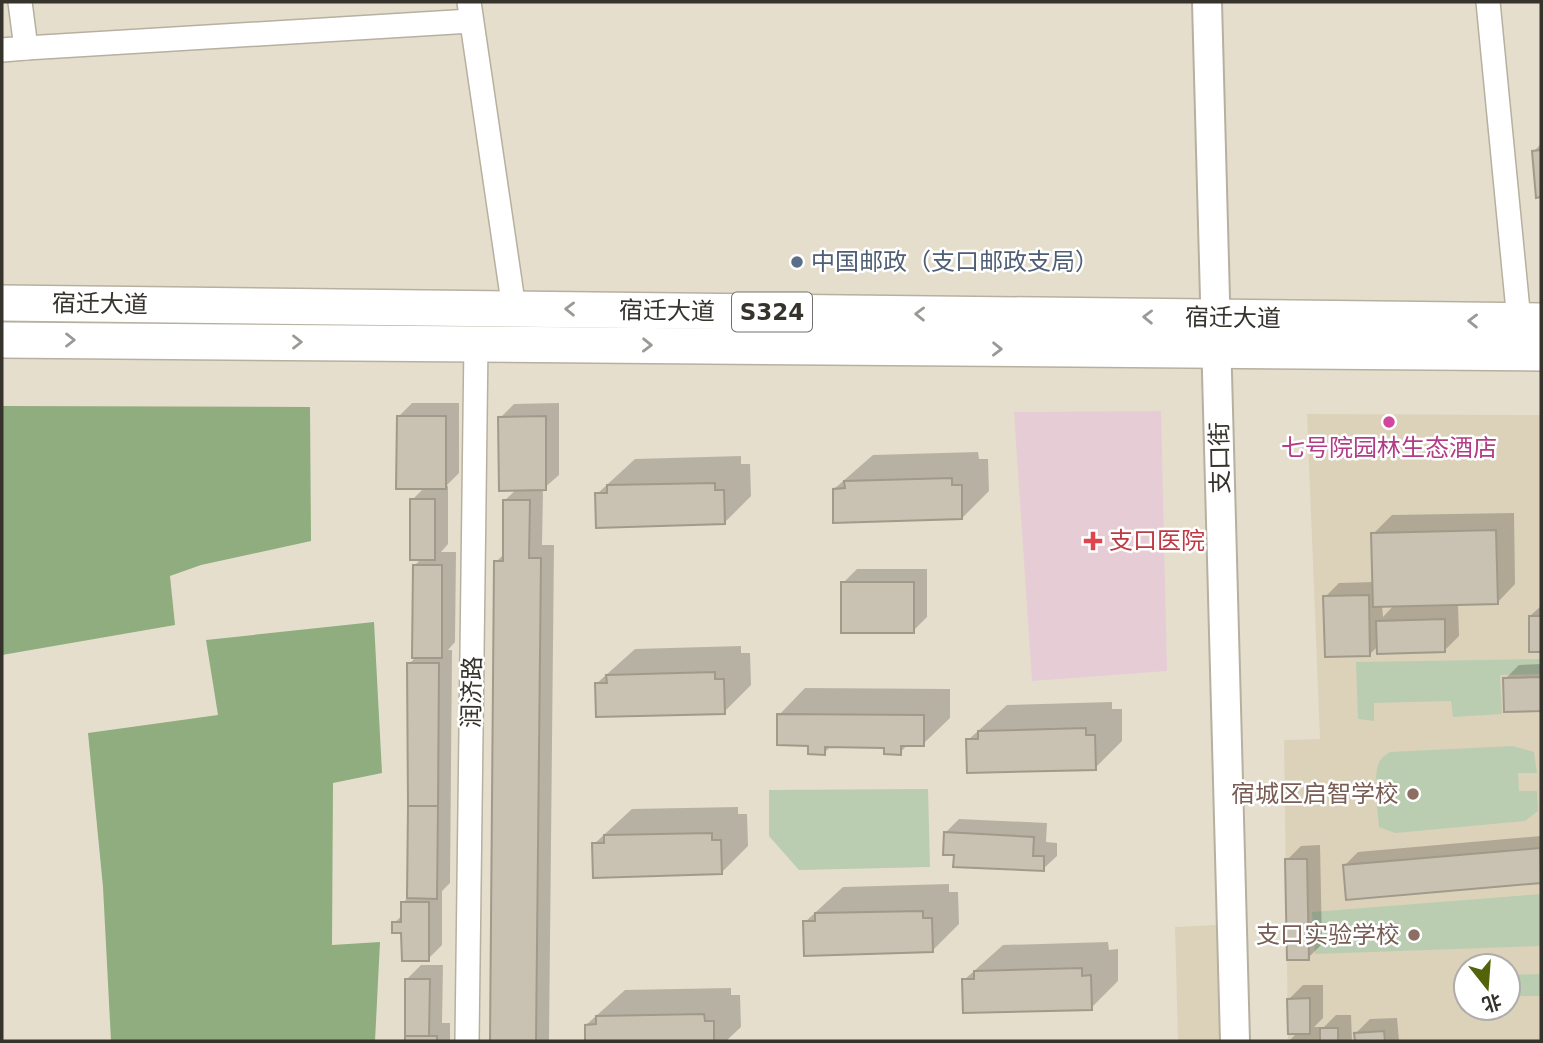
<svg xmlns="http://www.w3.org/2000/svg" width="1543" height="1043" font-family="'DejaVu Sans','Noto Sans SC',sans-serif">
  <style>
    .built { fill: #dcd2ba; fill-rule: evenodd }
    .medical { fill: #e6cdd5 }
    .green { fill: #bacdb0 }
    .forest { fill: #90ad7f }
    .shadow { fill: #0003; fill-rule: evenodd }
    .building { fill: #c9c1b1; stroke: #a19a8a; stroke-width: 2 }
    .lines { fill: none; stroke-linecap: round; stroke-linejoin: round }
    .minor-casing { stroke: #b7b0a0; stroke-width: 26 }
    .tertiary-casing { stroke: #b7b0a0; stroke-width: 32 }
    .primary-casing { stroke: #b7b0a0; stroke-width: 38 }
    .minor { stroke: #fff; stroke-width: 23 }
    .tertiary { stroke: #fff; stroke-width: 28 }
    .primary { stroke: #fff; stroke-width: 35 }
    .oneway { stroke: #9a9996 }
    .service-dot { fill: #5c6f8a; stroke: #fff; stroke-width: 2.5 }
    .hotel-dot { fill: #d1479c; stroke: #fff; stroke-width: 2.5 }
    .health-dot { fill: #e0444e; stroke: #fff; stroke-width: 2.5 }
    .education-dot { fill: #8d6e63; stroke: #fff; stroke-width: 2.5 }
    .labels { text-anchor: middle; stroke-width: 5; stroke-linejoin: round; paint-order: stroke }
    .shield { fill: #fff; stroke: #72706c; stroke-width: 2 }
    .shield-label { font-size: 23px; font-weight: bold; fill: #36332d }
    .service-label { font-size: 24px; fill: #4e5e75; stroke: #fff; text-anchor: start }
    .street-label { font-size: 24px; fill: #36332d; stroke: #fff }
    .hotel-label { font-size: 24px; fill: #b23c85; stroke: #fff }
    .health-label { font-size: 24px; fill: #be3a42; stroke: #fff; text-anchor: start }
    .education-label { font-size: 24px; fill: #785e54; stroke: #fff; text-anchor: end }
  </style>
  <rect width="100%" height="100%" fill="#e5decd"/>
  <g class="built">
    <path d="M1307,414L1541,415V1041H1288L1284,740L1320,739ZM1466,966H1508V1008H1466Z"/>
    <polygon points="1217,925 1220,1041 1178,1041 1175,927"/>
  </g>
  <polygon class="medical" points="1161,411 1167,671 1032,681 1014,412"/>
  <g class="green">
    <polygon points="1541,659 1541,674 1500,675 1502,714 1453,717 1451,701 1374,703 1374,721 1358,719 1356,662"/>
    <path d="M1513,746L1534,752L1537,773H1518L1519,791H1537L1538,811L1525,821L1395,833L1379,827L1376,796H1393L1392,779H1376C1377,765 1378,759 1390,752Z"/>
    <polygon points="928,789 930,867 799,870 769,836 769,790"/>
    <polygon points="1541,894 1541,946 1315,954 1312,912"/>
    <polygon points="1541,974 1541,996 1508,996 1508,975"/>
  </g>
  <g class="forest">
    <polygon points="2,406 310,407 311,541 201,565 170,576 175,625 2,655"/>
    <polygon points="374,622 382,773 333,783 332,945 380,942 375,1041 111,1041 103,887 88,733 218,715 206,640"/>
  </g>
  <g class="shadow">
    <polygon points="1541,144 1541,196 1537,196 1534,151"/>
    <polygon points="412,403 459,403 459,473 446,486 448,486 448,544 441,552 456,552 455,642 448,650 452,650 450,883 442,891 442,945 428,959 394,923 403,915 403,903 408,897 409,664 417,656 414,566 422,558 412,500 425,487 398,417"/>
    <polygon points="559,403 559,475 543,489 542,545 554,545 549,1041 491,1041 496,562 505,553 505,500 517,489 500,418 514,404"/>
    <polygon points="978,452 979,459 988,459 989,491 962,518 834,489 873,455"/>
    <polygon points="741,456 741,464 750,464 751,496 724,523 597,494 635,459"/>
    <path d="M1514,513L1515,584L1497,603L1458,604L1459,636L1445,650L1379,645L1370,654L1325,597L1339,583L1374,582L1373,534L1392,515ZM1382,605H1394L1383,617Z"/>
    <polygon points="857,569 927,569 927,617 913,631 843,583"/>
    <polygon points="1541,606 1541,650 1531,650 1530,616"/>
    <polygon points="741,646 741,653 750,653 751,685 724,712 596,684 635,649"/>
    <polygon points="1541,664 1541,710 1505,710 1505,679 1519,665"/>
    <polygon points="805,688 950,689 950,718 923,744 908,744 900,753 886,746 831,746 824,753 779,715"/>
    <polygon points="1112,702 1112,709 1122,709 1122,741 1095,768 968,740 1007,705"/>
    <polygon points="738,807 738,814 747,814 748,846 721,873 594,844 632,809"/>
    <polygon points="959,819 1047,823 1046,842 1057,843 1057,856 1043,869 955,854 945,833"/>
    <polygon points="1541,836 1541,881 1347,898 1344,866 1358,852"/>
    <polygon points="1320,845 1322,944 1308,958 1287,860 1301,846"/>
    <polygon points="949,884 949,892 958,892 959,924 932,951 805,922 843,887"/>
    <polygon points="1108,942 1109,950 1118,949 1118,981 1091,1008 964,980 1003,945"/>
    <polygon points="421,965 443,965 442,1023 450,1023 450,1041 407,1041 407,979"/>
    <polygon points="1303,985 1323,985 1323,1018 1314,1027 1324,1027 1336,1015 1351,1015 1352,1041 1289,1041 1298,1032 1289,999"/>
    <polygon points="731,988 731,995 740,995 741,1027 726,1041 587,1041 586,1025 625,990"/>
    <polygon points="1397,1018 1399,1041 1357,1041 1356,1033 1370,1019"/>
  </g>
  <g class="building">
    <polygon points="1541,150 1541,197 1536,198 1532,151"/>
    <polygon points="397,416 446,416 446,489 396,489"/>
    <polygon points="546,416 546,490 499,491 498,417"/>
    <polygon points="952,478 952,485 962,485 962,519 833,523 833,489 845,488 844,481"/>
    <polygon points="715,483 715,490 724,490 725,524 596,528 595,493 607,493 607,485"/>
    <rect x="410" y="499" width="25" height="61"/>
    <polygon points="503,500 530,500 529,558 541,558 536,1041 490,1041 494,561 503,561"/>
    <polygon points="1496,530 1498,604 1373,607 1371,533"/>
    <polygon points="413,565 442,565 442,658 412,658"/>
    <rect x="841" y="582" width="73" height="51"/>
    <polygon points="1369,595 1370,656 1325,657 1323,596"/>
    <rect x="1529" y="616" width="12" height="36"/>
    <polygon points="1445,619 1445,652 1377,654 1376,621"/>
    <polygon points="407,663 439,663 438,806 408,806"/>
    <polygon points="715,672 715,679 724,679 725,714 596,717 595,683 607,683 606,675"/>
    <polygon points="1541,677 1541,711 1504,712 1503,678"/>
    <polygon points="777,714 924,715 924,746 901,746 901,755 884,754 884,748 825,747 825,755 808,754 808,746 777,745"/>
    <polygon points="1086,728 1086,735 1095,735 1096,770 967,773 966,739 978,739 978,731"/>
    <polygon points="408,806 438,806 437,899 407,898"/>
    <polygon points="944,832 1034,837 1033,856 1044,856 1044,871 953,867 954,855 943,855"/>
    <polygon points="712,833 712,840 721,840 722,874 593,878 592,843 604,843 604,835"/>
    <polygon points="1540,848 1541,883 1346,900 1343,865"/>
    <polygon points="1285,859 1307,859 1309,960 1287,960"/>
    <polygon points="401,902 429,902 429,961 402,961 401,933 392,933 392,922 401,922"/>
    <polygon points="923,911 923,918 932,918 933,952 804,956 803,921 815,921 815,913"/>
    <polygon points="1082,968 1082,976 1091,975 1092,1010 963,1013 962,979 974,979 974,971"/>
    <polygon points="405,979 430,979 429,1036 405,1036"/>
    <polygon points="1310,998 1310,1034 1288,1034 1287,999"/>
    <polygon points="704,1014 705,1021 714,1021 714,1041 585,1041 585,1025 596,1024 596,1016"/>
    <rect x="1320" y="1028" width="18" height="13"/>
    <polygon points="1384,1031 1385,1041 1355,1041 1354,1033"/>
    <rect x="405" y="1036" width="32" height="5"/>
  </g>
  <g class="lines">
    <defs>
      <g id="minor">
        <polyline points="469,2 514,309"/>
        <polyline points="1488,2 1519,321"/>
        <polyline points="26,48 471,21"/>
        <polyline points="2,50 26,48 20,2"/>
        <polyline points="467,1041 476,343"/>
      </g>
      <polyline id="tertiary" points="1207,2 1235,1041"/>
      <g id="primary">
        <polyline points="2,303 1541,321"/>
        <polyline points="2,340 1541,353"/>
      </g>
    </defs>
    <use href="#minor" class="minor-casing"/>
    <use href="#tertiary" class="tertiary-casing"/>
    <use href="#primary" class="primary-casing"/>
    <use href="#minor" class="minor"/>
    <use href="#tertiary" class="tertiary"/>
    <use href="#primary" class="primary"/>
  </g>
  <defs><path id="oneway-chevron" d="M-2-3.5L2.5 0L-2 3.5" fill="none" stroke-width="1.6" stroke-linecap="round" stroke-linejoin="round" transform="scale(1.75)"/></defs>
  <g class="oneway">
    <use href="#oneway-chevron" transform="translate(570 309) rotate(-179)"/>
    <use href="#oneway-chevron" transform="translate(920 314) rotate(-179)"/>
    <use href="#oneway-chevron" transform="translate(1148 317) rotate(-179)"/>
    <use href="#oneway-chevron" transform="translate(1473 321) rotate(-179)"/>
    <use href="#oneway-chevron" transform="translate(70 340)"/>
    <use href="#oneway-chevron" transform="translate(297 342)"/>
    <use href="#oneway-chevron" transform="translate(647 345) rotate(1)"/>
    <use href="#oneway-chevron" transform="translate(997 349) rotate(1)"/>
  </g>
  <circle class="service-dot" cx="797" cy="262" r="7"/>
  <circle class="hotel-dot" cx="1389" cy="422" r="7"/>
  <path class="health-dot" d="M1089.5 530.5h7v7h7v7h-7v7h-7v-7h-7v-7h7z"/>
  <g class="education-dot">
    <circle cx="1413" cy="794" r="7"/>
    <circle cx="1414" cy="935" r="7"/>
  </g>
  <g class="labels">
    <rect class="shield" x="732" y="292.5" width="80" height="39" rx="5"/>
    <g class="shield-label">
      <text x="772" y="320">S324</text>
    </g>
    <g class="service-label">
      <text x="811" y="270">中国邮政（支口邮政支局）</text>
    </g>
    <g class="street-label">
      <text transform="translate(100 304) rotate(1)" y="8">宿迁大道</text>
      <text transform="translate(667 311) rotate(1)" y="8">宿迁大道</text>
      <text transform="translate(1233 318) rotate(1)" y="8">宿迁大道</text>
      <text transform="translate(1220 458) rotate(-91)" y="8">支口街</text>
      <text transform="translate(472 692) rotate(-89)" y="8">润济路</text>
    </g>
    <g class="hotel-label">
      <text x="1389" y="456">七号院园林生态酒店</text>
    </g>
    <g class="health-label">
      <text x="1109" y="549">支口医院</text>
    </g>
    <g class="education-label">
      <text x="1399" y="802">宿城区启智学校</text>
      <text x="1400" y="943">支口实验学校</text>
    </g>
  </g>
  <rect width="1543" height="1043" fill="none" stroke="#36332d" stroke-width="7"/>
  <g transform="translate(1487 987) rotate(163)"><circle r="33" fill="#ffffff" stroke="#afadab" stroke-width="2"/>
  <path d="M0-5L12 26L0 18L-12 26Z" fill="#52630a"/>
  <text y="-10" font-size="19" font-weight="bold" text-anchor="middle" fill="#36332d">北</text>
  </g>
</svg>
